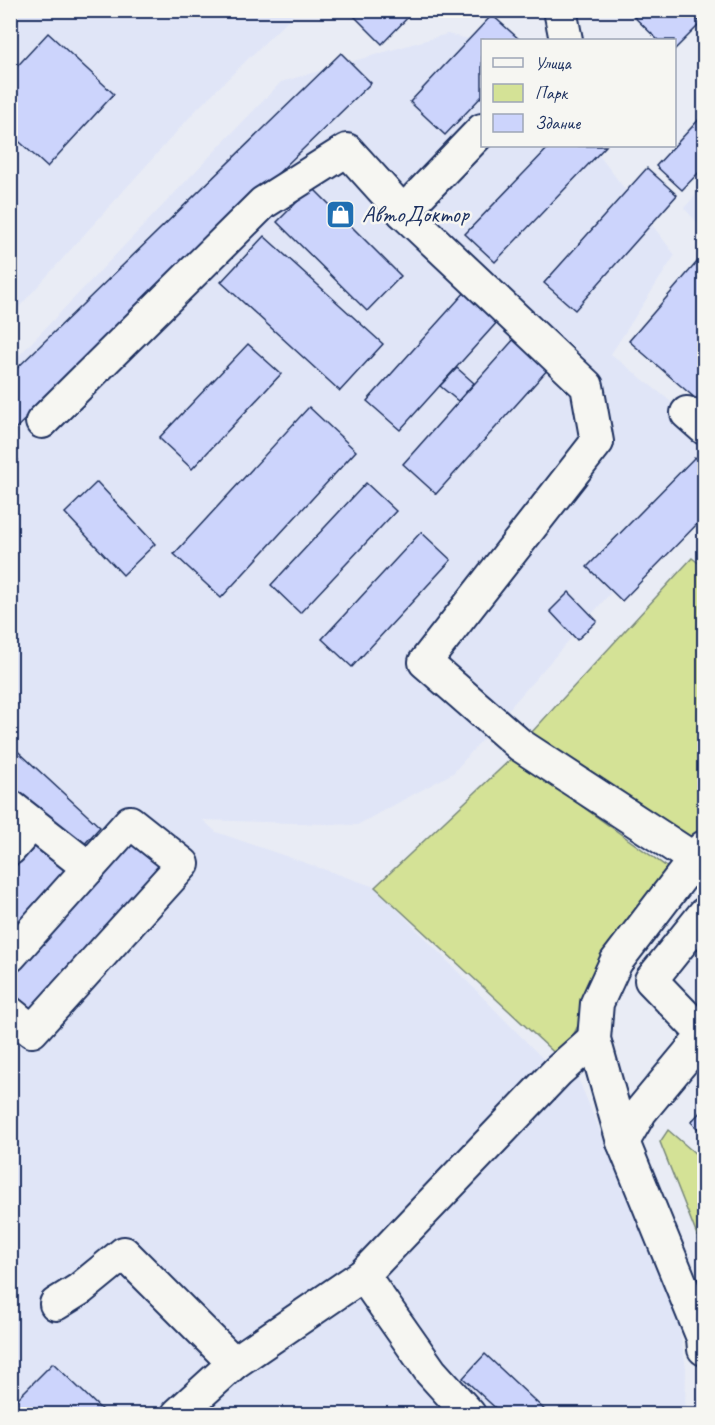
<svg xmlns="http://www.w3.org/2000/svg" width="715" height="1425" font-family="Caveat,sans-serif">
  <style>
    .built { fill: #e0e5f7 }
    .green { fill: #d4e296; stroke: #78887a; stroke-width: 1.5 }
    .building { fill: #ccd4fc; stroke: #1b2f5e; stroke-width: 1.5 }
    .lines { fill: none; stroke-linecap: round; stroke-linejoin: round }
    .minor-casing { stroke: #1b2f5e; stroke-width: 36 }
    .minor { stroke: #f6f6f2; stroke-width: 32 }
    .labels { text-anchor: middle; stroke-width: 5; stroke-linejoin: round; paint-order: stroke }
    .poi-label { font-size: 24px; fill: #1b2f5e; stroke: #f6f6f2; text-anchor: start }
  </style>
  <rect width="100%" height="100%" fill="#e9ecf5"/>
  <filter id="ink" filterUnits="userSpaceOnUse"><feTurbulence type="fractalNoise" baseFrequency=".0167" numOctaves="2"/><feDisplacementMap in="SourceGraphic" scale="12" xChannelSelector="R" yChannelSelector="G"/><feConvolveMatrix kernelMatrix="1 2 1 2 8 2 1 2 1" color-interpolation-filters="sRGB"/></filter>
  <g filter="url(#ink)">
    <g class="built">
      <polygon points="11,11 297,11 198,108 11,316"/>
      <polygon points="447,34 482,42 482,146 592,146 675,255 611,354 704,428 704,517 633,588 620,582 453,773 357,825 203,820 216,832 375,887 549,1065 558,1072 577,1076 677,1313 686,1368 685,1414 11,1414 10,365 281,82"/>
      <polygon points="704,186 704,230 684,208"/>
    </g>
    <g class="green">
      <polygon points="692,558 704,567 704,824 688,846 520,745"/>
      <polygon points="513,757 678,875 612,959 561,1059 375,887"/>
      <polygon points="668,1130 704,1161 704,1253 660,1142"/>
    </g>
    <g class="building">
      <polygon points="356,10 415,10 382,44 352,14"/>
      <polygon points="627,10 688,10 701,23 674,50 674,40 658,40"/>
      <polygon points="492,15 520,40 482,40 482,96 445,135 410,102"/>
      <polygon points="48,33 114,94 47,167 10,133 10,74"/>
      <polygon points="341,53 371,83 10,434 10,375"/>
      <polygon points="704,114 704,167 682,190 656,166"/>
      <polygon points="550,146 606,146 495,262 465,234"/>
      <polygon points="647,168 677,195 575,310 544,283"/>
      <polygon points="312,187 401,276 367,311 277,222"/>
      <polygon points="264,236 383,344 340,391 221,282"/>
      <polygon points="704,254 704,389 696,399 629,341"/>
      <polygon points="466,291 499,320 400,430 367,401"/>
      <polygon points="515,338 549,368 436,494 403,464"/>
      <polygon points="248,344 281,374 192,469 159,438"/>
      <polygon points="457,368 474,383 458,401 440,386"/>
      <polygon points="309,407 356,451 221,598 174,554"/>
      <polygon points="10,453 18,460 10,467"/>
      <polygon points="695,457 704,466 704,517 622,601 587,567"/>
      <polygon points="97,482 155,544 123,575 65,513"/>
      <polygon points="366,483 396,511 300,613 271,585"/>
      <polygon points="421,532 451,560 352,667 322,639"/>
      <polygon points="569,592 597,621 577,640 550,611"/>
      <polygon points="10,744 100,827 80,849 10,784"/>
      <polygon points="35,837 72,870 10,938 10,865"/>
      <polygon points="132,842 164,870 33,1019 10,999 10,980"/>
      <polygon points="704,1108 704,1135 691,1122"/>
      <polygon points="485,1354 549,1414 502,1414 463,1378"/>
      <polygon points="53,1363 106,1414 10,1414 10,1406"/>
    </g>
    <g class="lines">
      <defs>
        <g id="minor">
          <polyline points="560,10 566,40"/>
          <polyline points="403,212 482,130"/>
          <polyline points="687,413 704,428"/>
          <polyline points="42,422 263,203 347,150 403,212 587,386 597,442 425,662 520,745 694,859"/>
          <polyline points="10,806 89,868"/>
          <polyline points="704,847 616,962 597,1003 594,1039 623,1142 703,1338 704,1349"/>
          <polyline points="10,849 32,824"/>
          <polyline points="10,956 130,822 183,864 32,1031 10,1013"/>
          <polyline points="623,1142 641,1111 704,1035 651,980 704,914"/>
          <polyline points="363,1275 431,1372 469,1414"/>
          <polyline points="56,1304 80,1289 124,1253 234,1363"/>
          <polyline points="178,1414 234,1363 363,1275 558,1071 594,1039"/>
        </g>
      </defs>
      <use href="#minor" class="minor-casing"/>
      <use href="#minor" class="minor"/>
    </g>
  </g>
  <defs>
    <symbol id="shop-square" viewBox="-11 -11 22 22"><rect x="-9" y="-9" width="18" height="18" rx="4" fill="#1f6fb2" stroke="#f6f6f2"/><path d="M-5-2.5h2.3a2.7 3.5 0 0 1 5.4 0H5L5.5 6h-11ZM-1.5-2.5h3a1.5 2.3 0 0 0-3 0Z" fill="#fff"/></symbol>
  </defs>
  <g fill-rule="evenodd">
    <use href="#shop-square" x="324" y="198" width="33" height="33"/>
  </g>
  <g class="labels">
    <g class="poi-label">
      <text x="362" y="222">АвтоДоктор</text>
    </g>
  </g>
  <rect width="715" height="1425" fill="none" stroke="#f6f6f2" stroke-width="36"/>
  <rect x="18" y="18" width="679" height="1389" fill="none" stroke="#1b2f5e" stroke-width="2" filter="url(#ink)"/>
  <rect x="481" y="39" width="195" height="108" fill="#f6f6f2" stroke="#9ea6b7" stroke-width="1.5"/>
  <rect x="493" y="58" width="30" height="9" fill="#f6f6f2" stroke="#9ea6b7" stroke-width="1.5"/>
  <text x="535" y="69" font-size="18" fill="#1b2f5e">Улица</text>
  <rect x="493" y="84" width="30" height="18" fill="#d4e296" stroke="#9ea6b7" stroke-width="1.5"/>
  <text x="535" y="99" font-size="18" fill="#1b2f5e">Парк</text>
  <rect x="493" y="114" width="30" height="18" fill="#ccd4fc" stroke="#9ea6b7" stroke-width="1.5"/>
  <text x="535" y="129" font-size="18" fill="#1b2f5e">Здание</text>
</svg>
